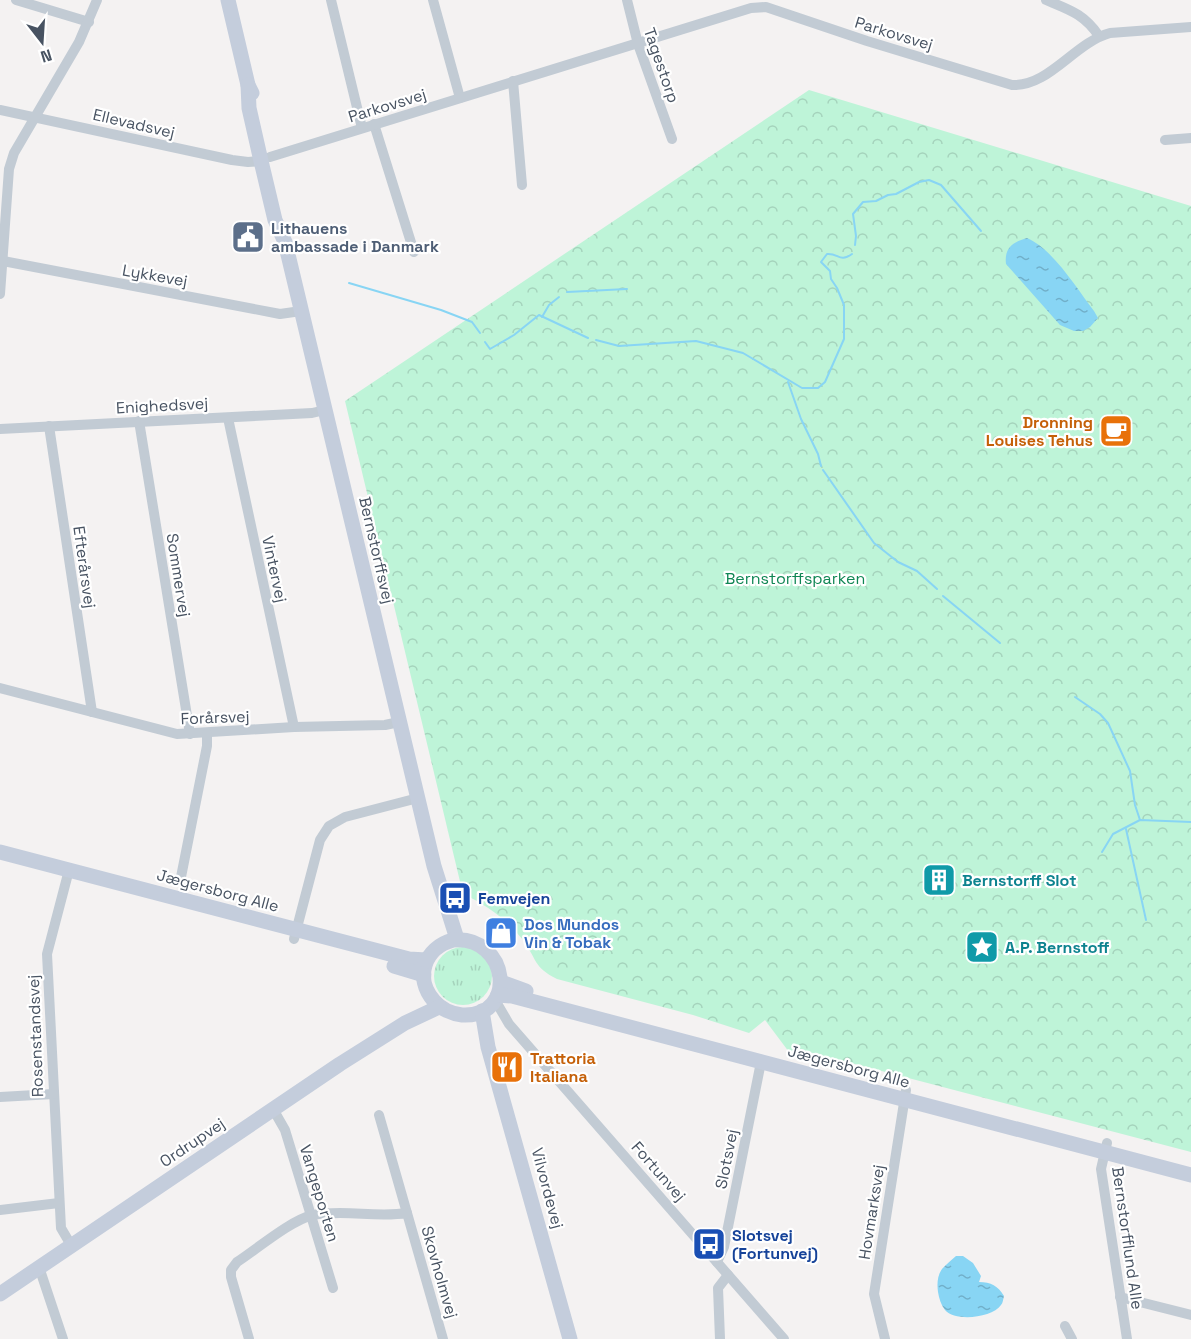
<svg xmlns="http://www.w3.org/2000/svg" width="1191" height="1339" font-family="'Space Grotesk',sans-serif">
  <style>
    .grass { fill: url(#grass-tufts) }
    .forest { fill: url(#forest-crowns) }
    .water { fill: url(#water-ripples) }
    .lines { fill: none; stroke-linecap: round; stroke-linejoin: round }
    .stream { stroke: #88d5f4; stroke-width: 2 }
    .street { stroke: #c2cbd4; stroke-width: 10 }
    .secondary { stroke: #c4cddc; stroke-width: 15 }
    .labels { text-anchor: middle; stroke-width: 4.5; stroke-linejoin: round; paint-order: stroke }
    .street-label { font-size: 16px; fill: #485362; stroke: #fff }
    .service-label { font-size: 16px; font-weight: bold; fill: #4e5e75; stroke: #fff; text-anchor: start }
    .food-label { font-size: 16px; font-weight: bold; fill: #c56008; stroke: #fff; text-anchor: end }
    .park-label { font-size: 16px; fill: #0f8654; stroke: #fff }
    .culture-label { font-size: 16px; font-weight: bold; fill: #0d838f; stroke: #fff; text-anchor: start }
    .transit-label { font-size: 16px; font-weight: bold; fill: #164399; stroke: #fff; text-anchor: start }
    .shop-label { font-size: 16px; font-weight: bold; fill: #366cbe; stroke: #fff; text-anchor: start }
  </style>
  <defs>
    <pattern id="grass-tufts" width="24" height="20" patternUnits="userSpaceOnUse" patternTransform="scale(1.5)"><rect width="24" height="20" fill="#bef4d8"/><path d="M3 7l-1-3M5 7V3M7 7l1-3M15 17l-1-3M17 17v-4M19 17l1-3" fill="none" stroke="#a5d3bc"/></pattern>
    <pattern id="forest-crowns" width="20" height="18" patternUnits="userSpaceOnUse" patternTransform="scale(1.5)"><rect width="20" height="18" fill="#bef4d8"/><path d="M2 6a3 3 0 1 1 6 0M12 15a3 3 0 1 1 6 0" fill="none" stroke="#a5d3bc"/></pattern>
    <pattern id="water-ripples" width="26" height="14" patternUnits="userSpaceOnUse" patternTransform="scale(1.5)"><rect width="26" height="14" fill="#88d5f4"/><path d="M2 4q2-2 4 0t4 0M15 11q2-2 4 0t4 0" fill="none" stroke="#71afc9"/></pattern>
  </defs>
  <rect width="100%" height="100%" fill="#f4f2f2"/>
  <circle class="grass" cx="463" cy="976" r="29"/>
  <path class="forest" d="M809,90L1191,206V1152L813,1053L798,1051L789,1052L765,1020L749,1033L693,1015L557,979C533,967 537,959 523,940C506,919 487,905 463,894L345,401Z"/>
  <g class="water">
    <path d="M1027,238C1053,249 1077,289 1094,311L1098,318L1090,327L1083,331H1074L1060,325L1006,264C1004,248 1013,242 1027,238Z"/>
    <path d="M956,1256H963L973,1263L981,1276L979,1282C991,1282 998,1286 1004,1296C1003,1299 1003,1303 1001,1305C992,1318 955,1322 945,1310C941,1305 939,1298 938,1292C937,1285 937,1276 942,1269C946,1265 951,1260 956,1256Z"/>
  </g>
  <g class="lines">
    <g class="stream">
      <polyline points="855,245 856,236 853,214 863,202 876,201 888,195 896,194 919,182 929,180 941,185 981,231"/>
      <polyline points="349,283 441,310 472,322 480,333"/>
      <polyline points="567,292 627,289"/>
      <polyline points="542,317 549,305 559,297"/>
      <path d="M596,340L619,346L696,341L743,353L802,388H818L825,382L844,339V305L837,288L831,279L830,271L821,262L827,254C839,253 839,263 852,254"/>
      <polyline points="485,342 490,349 514,335 539,315 588,338"/>
      <polyline points="788,382 801,419 818,454 821,466"/>
      <polyline points="823,470 874,543 898,562 917,571 937,589"/>
      <polyline points="943,596 1000,643"/>
      <polyline points="1075,697 1100,714 1108,723 1130,771 1135,805 1140,820"/>
      <polyline points="1126,829 1146,920"/>
      <polyline points="1102,852 1113,834 1140,820 1191,822"/>
    </g>
    <g class="street">
      <polyline points="16,0 89,22"/>
      <polyline points="331,0 362,128"/>
      <polyline points="433,0 460,98"/>
      <polyline points="627,0 638,44 672,139"/>
      <path d="M1046,0C1070,10 1084,14 1099,36"/>
      <polyline points="513,81 522,185"/>
      <polyline points="0,110 232,160 248,162 261,161"/>
      <polyline points="374,124 414,252"/>
      <polyline points="1165,140 1191,138"/>
      <path d="M270,157L751,8L766,7L867,41L1012,85C1049,87 1074,43 1110,33L1191,27"/>
      <polyline points="3,261 280,314 301,311"/>
      <polyline points="0,294 9,169 14,153 79,42 97,0"/>
      <polyline points="228,418 294,727"/>
      <polyline points="139,421 190,734"/>
      <polyline points="49,426 92,712"/>
      <polyline points="0,429 312,413 325,410"/>
      <polyline points="0,688 177,734 294,727 385,725 399,722"/>
      <polyline points="69,870 47,954 61,1228 71,1245"/>
      <polyline points="181,877 207,746 207,734"/>
      <polyline points="294,939 320,840 329,826 345,817 418,798"/>
      <polyline points="495,1000 509,1024 784,1339"/>
      <polyline points="0,1097 53,1094"/>
      <polyline points="273,1109 285,1130 333,1288"/>
      <polyline points="379,1115 443,1339"/>
      <polyline points="1107,1143 1101,1169 1127,1339"/>
      <polyline points="0,1210 59,1203"/>
      <polyline points="717,1262 724,1247 761,1062"/>
      <polyline points="39,1267 63,1339"/>
      <polyline points="1120,1297 1191,1315"/>
      <polyline points="1065,1326 1072,1339"/>
      <path d="M249,1339L231,1277V1270L237,1262C257,1249 291,1220 313,1215C344,1209 376,1218 407,1213"/>
      <polyline points="720,1339 718,1288 728,1275"/>
      <polyline points="885,1339 874,1294 906,1090"/>
    </g>
    <g class="secondary">
      <polyline points="228,0 248,85 252,93"/>
      <polyline points="248,85 249,108 261,161 275,220 285,242 434,866 457,939"/>
      <polyline points="0,852 409,959 426,960"/>
      <path d="M453,940C509,935 519,1018 462,1015C452,1014 441,1009 434,1001C414,978 424,948 453,940Z"/>
      <polyline points="394,966 424,975"/>
      <polyline points="501,982 526,991"/>
      <polyline points="498,995 512,996 1191,1175"/>
      <polyline points="482,1011 488,1047 570,1339"/>
      <polyline points="0,1294 340,1064 405,1023 439,1007"/>
    </g>
  </g>
  <defs>
    <symbol id="civic-square" viewBox="-11 -11 22 22"><rect x="-9" y="-9" width="18" height="18" rx="4" fill="#5c6f8a" stroke="#fff"/><path d="M-.6-6.5H3V-4.5H.6V-3L4-1V1h2V6H-6V1h2V-1L-.6-3ZM-1.2 2.5V6h2.4V2.5Z" fill="#fff"/></symbol>
    <symbol id="cafe-square" viewBox="-11 -11 22 22"><rect x="-9" y="-9" width="18" height="18" rx="4" fill="#e8710a" stroke="#fff"/><path d="M-5.5-4.5H6V0H3Q3 3.5 0 3.5H-2.5Q-5.5 3.5-5.5 0ZM3-3.2v2h1.7v-2ZM-6 4.5H4V6H-6Z" fill="#fff"/></symbol>
    <symbol id="building-square" viewBox="-11 -11 22 22"><rect x="-9" y="-9" width="18" height="18" rx="4" fill="#0f9aa8" stroke="#fff"/><path d="M-4-6H4V6H1V3H-1V6H-4ZM-2.5-4.3h1.7v1.8h-1.7ZM.8-4.3h1.7v1.8H.8ZM-2.5-1h1.7V.8h-1.7ZM.8-1h1.7V.8H.8Z" fill="#fff"/></symbol>
    <symbol id="bus-square" viewBox="-11 -11 22 22"><rect x="-9" y="-9" width="18" height="18" rx="4" fill="#1a4fb4" stroke="#fff"/><path d="M-5-6H5V4H4V6H2V4H-2V6H-4V4H-5ZM-3.5-4V0h7V-4ZM-3.5 1.2v1.5H-2V1.2ZM2 1.2v1.5H3.5V1.2Z" fill="#fff"/></symbol>
    <symbol id="shop-square" viewBox="-11 -11 22 22"><rect x="-9" y="-9" width="18" height="18" rx="4" fill="#3f7fe0" stroke="#fff"/><path d="M-5-2.5h2.3a2.7 3.5 0 0 1 5.4 0H5L5.5 6h-11ZM-1.5-2.5h3a1.5 2.3 0 0 0-3 0Z" fill="#fff"/></symbol>
    <symbol id="sight-square" viewBox="-11 -11 22 22"><rect x="-9" y="-9" width="18" height="18" rx="4" fill="#0f9aa8" stroke="#fff"/><path d="M0-6L1.8-2.2L6-1.7L2.9 1.2L3.7 5.4L0 3.3L-3.7 5.4L-2.9 1.2L-6-1.7L-1.8-2.2Z" fill="#fff"/></symbol>
    <symbol id="restaurant-square" viewBox="-11 -11 22 22"><rect x="-9" y="-9" width="18" height="18" rx="4" fill="#e8710a" stroke="#fff"/><path d="M-5-6h1v4h1v-4h1v4h1v-4h1v5L-1.5 .5V6h-2V.5L-5-1ZM5-6V6H3V1.5H1.5Q1.5-4 5-6Z" fill="#fff"/></symbol>
  </defs>
  <g fill-rule="evenodd">
    <use href="#civic-square" x="229" y="218" width="38" height="38"/>
    <use href="#cafe-square" x="1097" y="412" width="38" height="38"/>
    <use href="#building-square" x="920" y="861" width="38" height="38"/>
    <use href="#bus-square" x="436" y="879" width="38" height="38"/>
    <use href="#shop-square" x="482" y="914" width="38" height="38"/>
    <use href="#sight-square" x="963" y="928" width="38" height="38"/>
    <use href="#restaurant-square" x="488" y="1048" width="38" height="38"/>
    <use href="#bus-square" x="690" y="1225" width="38" height="38"/>
  </g>
  <g class="labels">
    <g class="street-label">
      <text transform="translate(894 33) rotate(17)" y="6">Parkovsvej</text>
      <text transform="translate(662 65) rotate(71)" y="6">Tagestorp</text>
      <text transform="translate(387 105) rotate(-17)" y="6">Parkovsvej</text>
      <text transform="translate(134 123) rotate(13)" y="6">Ellevadsvej</text>
      <text transform="translate(155 275) rotate(10)" y="6">Lykkevej</text>
      <text transform="translate(162 405) rotate(-3)" y="6">Enighedsvej</text>
      <text transform="translate(377 550) rotate(77)" y="6">Bernstorffsvej</text>
      <text transform="translate(85 567) rotate(82)" y="6">Efterårsvej</text>
      <text transform="translate(275 569) rotate(78)" y="6">Vintervej</text>
      <text transform="translate(179 575) rotate(81)" y="6">Sommervej</text>
      <text transform="translate(215 717) rotate(-2)" y="6">Forårsvej</text>
      <text transform="translate(218 890) rotate(15)" y="6">Jægersborg Alle</text>
      <text transform="translate(35 1036) rotate(-92)" y="6">Rosenstandsvej</text>
      <text transform="translate(849 1066) rotate(15)" y="6">Jægersborg Alle</text>
      <text transform="translate(192 1142) rotate(-34)" y="6">Ordrupvej</text>
      <text transform="translate(726 1159) rotate(-79)" y="6">Slotsvej</text>
      <text transform="translate(659 1171) rotate(49)" y="6">Fortunvej</text>
      <text transform="translate(548 1188) rotate(75)" y="6">Vilvordevej</text>
      <text transform="translate(320 1193) rotate(73)" y="6">Vangeporten</text>
      <text transform="translate(871 1212) rotate(-81)" y="6">Hovmarksvej</text>
      <text transform="translate(1128 1238) rotate(82)" y="6">Bernstorfflund Alle</text>
      <text transform="translate(440 1272) rotate(74)" y="6">Skovholmvej</text>
    </g>
    <g class="service-label">
      <text x="271" y="234">Lithauens<tspan x="271" dy="18">ambassade i Danmark</tspan></text>
    </g>
    <g class="food-label">
      <text x="1093" y="428">Dronning<tspan x="1093" dy="18">Louises Tehus</tspan></text>
      <text x="530" y="1064" text-anchor="start">Trattoria<tspan x="530" dy="18">Italiana</tspan></text>
    </g>
    <g class="park-label">
      <text x="795" y="584">Bernstorffsparken</text>
    </g>
    <g class="culture-label">
      <text x="962" y="886">Bernstorff Slot</text>
      <text x="1005" y="953">A.P. Bernstoff</text>
    </g>
    <g class="transit-label">
      <text x="478" y="904">Femvejen</text>
      <text x="732" y="1241">Slotsvej<tspan x="732" dy="18">(Fortunvej)</tspan></text>
    </g>
    <g class="shop-label">
      <text x="524" y="930">Dos Mundos<tspan x="524" dy="18">Vin &amp; Tobak</tspan></text>
    </g>
  </g>
  <g transform="translate(42 42) rotate(163)" stroke="#ffffff" stroke-width="4.5" paint-order="stroke">
  <path d="M0-4.5L10 22L0 15L-10 22Z" fill="#485362"/>
  <text y="-9" font-size="16" font-weight="bold" text-anchor="middle" fill="#485362">N</text>
  </g>
</svg>
